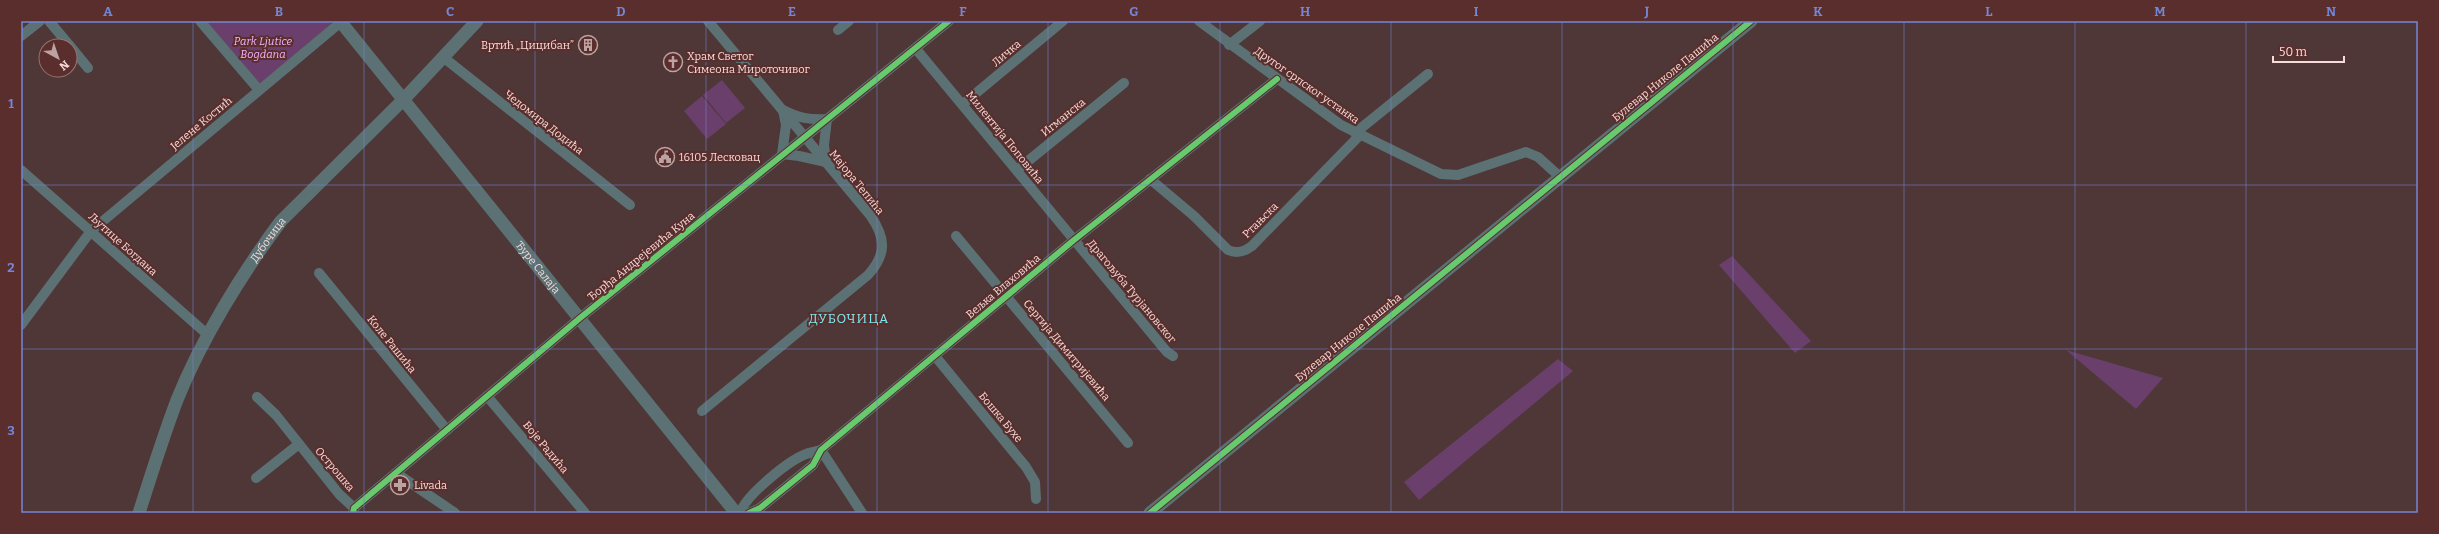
<svg xmlns="http://www.w3.org/2000/svg" width="2439" height="534" font-family="Bitter,serif">
  <style>
    .green { fill: #6b3f6c }
    .lines { fill: none; stroke-linecap: round; stroke-linejoin: round }
    .minor { stroke: #5b7173; stroke-width: 10 }
    .tertiary { stroke: #5b7173; stroke-width: 13 }
    .cycleway-casing { stroke: #592e2c; stroke-width: 8 }
    .cycleway { stroke: #67ca6e; stroke-width: 6 }
    .grid { fill: none; stroke: #7486d8; stroke-width: 1; stroke-opacity: 0.55 }
    .labels { text-anchor: middle; stroke-width: 4; stroke-linejoin: round; paint-order: stroke }
    .park-label { font-size: 11px; font-style: italic; fill: #f6b3fd; stroke: #592e2c }
    .poi-label { font-size: 11px; fill: #f7dbd9; stroke: #592e2c; text-anchor: start }
    .street-label { font-size: 11px; fill: #f7dbd9; stroke: #592e2c }
    .quarter-label { font-size: 13px; letter-spacing: 1px; fill: #7de9f2; stroke: #592e2c }
    .neatline { fill: none; stroke: #7486d8; stroke-width: 1.5 }
    .grid-label { font-size: 13px; text-anchor: middle; font-weight: bold; fill: #7486d8 }
  </style>
  <rect width="100%" height="100%" fill="#4e3736"/>
  <g class="green">
    <polygon points="206,21 329,21 331,24 260,84"/>
    <polygon points="722,80 745,108 726,123 703,95"/>
    <polygon points="702,96 726,124 707,139 684,111"/>
    <polygon points="1732,256 1811,341 1795,353 1719,265"/>
    <polygon points="2066,350 2163,378 2136,409"/>
    <polygon points="1558,359 1573,371 1419,500 1404,482"/>
  </g>
  <g class="lines">
    <g class="minor">
      <polyline points="49,21 70,46"/>
      <polyline points="200,21 259,90"/>
      <polyline points="1199,21 1341,125 1441,174 1458,175 1526,152 1538,157 1559,176"/>
      <polyline points="838,30 849,21"/>
      <polyline points="21,36 40,21"/>
      <polyline points="1229,45 1260,21"/>
      <polyline points="70,46 88,68"/>
      <polyline points="916,49 1167,352 1173,356"/>
      <polyline points="443,57 630,205"/>
      <polyline points="963,104 1063,21"/>
      <path d="M783,110C798,118 810,120 827,119L824,145L826,162L799,156L782,154L786,125Z"/>
      <polyline points="1355,133 1428,74"/>
      <polyline points="21,170 208,335"/>
      <polyline points="1017,170 1124,83"/>
      <path d="M1150,179L1194,216L1228,250C1237,254 1244,252 1252,246L1360,135"/>
      <polyline points="956,236 1128,443"/>
      <polyline points="319,273 447,430"/>
      <polyline points="21,325 91,231 341,22"/>
      <polyline points="935,356 1026,467 1035,482 1036,499"/>
      <polyline points="487,396 585,513"/>
      <polyline points="257,397 276,415 339,494 354,508"/>
      <path d="M702,411L868,275C887,254 886,238 870,215L708,21"/>
      <polyline points="821,450 862,513"/>
      <polyline points="396,473 455,513"/>
      <polyline points="256,478 299,444"/>
      <polyline points="353,513 354,508 580,318 949,21"/>
      <path d="M740,513C746,495 788,461 806,454C811,452 816,452 821,450"/>
      <polyline points="749,513 760,508 813,465 821,450 1074,240 1277,79"/>
    </g>
    <g class="tertiary">
      <path id="s1" d="M340,21L736,513"/>
      <path id="s2" d="M139,513C151,475 163,437 177,400C201,340 242,273 281,221L403,100L477,21"/>
      <polyline points="1150,513 1751,21"/>
    </g>
    <defs>
      <g id="cycleway">
        <polyline points="353,513 354,508 580,318 949,21"/>
        <polyline points="749,513 760,508 813,465 821,450 1074,240 1277,79"/>
        <polyline points="1150,513 1751,21"/>
      </g>
    </defs>
    <use href="#cycleway" class="cycleway-casing"/>
    <use href="#cycleway" class="cycleway"/>
  </g>
  <path class="grid" d="M193,21V513M364,21V513M535,21V513M706,21V513M877,21V513M1048,21V513M1220,21V513M1391,21V513M1562,21V513M1733,21V513M1904,21V513M2075,21V513M2246,21V513M21,185H2418M21,349H2418"/>
  <defs>
    <symbol id="building-ring" viewBox="-11 -11 22 22"><circle r="9.5" fill="#592e2c" stroke="#bca2a0" stroke-width="1.5"/><path d="M-4-6H4V6H1V3H-1V6H-4ZM-2.5-4.3h1.7v1.8h-1.7ZM.8-4.3h1.7v1.8H.8ZM-2.5-1h1.7V.8h-1.7ZM.8-1h1.7V.8H.8Z" fill="#bca2a0"/></symbol>
    <symbol id="church-ring" viewBox="-11 -11 22 22"><circle r="9.5" fill="#592e2c" stroke="#bca2a0" stroke-width="1.5"/><path d="M-1.2-6h2.4v3.5h3.3v2.4h-3.3V6h-2.4V-.1h-3.3v-2.4h3.3Z" fill="#bca2a0"/></symbol>
    <symbol id="civic-ring" viewBox="-11 -11 22 22"><circle r="9.5" fill="#592e2c" stroke="#bca2a0" stroke-width="1.5"/><path d="M-.6-6.5H3V-4.5H.6V-3L4-1V1h2V6H-6V1h2V-1L-.6-3ZM-1.2 2.5V6h2.4V2.5Z" fill="#bca2a0"/></symbol>
    <symbol id="pharmacy-ring" viewBox="-11 -11 22 22"><circle r="9.5" fill="#592e2c" stroke="#bca2a0" stroke-width="1.5"/><path d="M-2-6h4v4h4v4h-4v4h-4v-4h-4v-4h4Z" fill="#bca2a0"/></symbol>
  </defs>
  <g fill-rule="evenodd">
    <use href="#building-ring" x="577" y="34" width="22" height="22"/>
    <use href="#church-ring" x="662" y="51" width="22" height="22"/>
    <use href="#civic-ring" x="654" y="146" width="22" height="22"/>
    <use href="#pharmacy-ring" x="389" y="474" width="22" height="22"/>
  </g>
  <g class="labels">
    <g class="park-label">
      <text x="263" y="45">Park Ljutice<tspan x="263" dy="13">Bogdana</tspan></text>
    </g>
    <g class="poi-label">
      <text x="574" y="49" text-anchor="end">Вртић „Цицибан”</text>
      <text x="687" y="60">Храм Светог<tspan x="687" dy="13">Симеона Мироточивог</tspan></text>
      <text x="679" y="161">16105 Лесковац</text>
      <text x="414" y="489">Livada</text>
    </g>
    <g class="street-label">
      <text transform="translate(1006 53) rotate(-40)" y="4">Личка</text>
      <text transform="translate(1665 77) rotate(-39)" y="4">Булевар Николе Пашића</text>
      <text transform="translate(1307 85) rotate(35)" y="4">Другог српског устанка</text>
      <text transform="translate(1063 117) rotate(-39)" y="4">Игманска</text>
      <text transform="translate(544 122) rotate(38)" y="4">Чедомира Додића</text>
      <text transform="translate(201 123) rotate(-40)" y="4">Јелене Костић</text>
      <text transform="translate(1005 137) rotate(51)" y="4">Милентија Поповића</text>
      <text transform="translate(857 182) rotate(51)" y="4">Мајора Тепића</text>
      <text transform="translate(1260 220) rotate(-45)" y="4">Ртањска</text>
      <text dy="4" stroke="none"><textPath href="#s2" startOffset="304">Дубочица</textPath></text>
      <text transform="translate(123 244) rotate(42)" y="4">Љутице Богдана</text>
      <text transform="translate(641 256) rotate(-39)" y="4">Ђорђа Андрејевића Куна</text>
      <text dy="4" stroke="none"><textPath href="#s1" startOffset="316">Ђуре Салаја</textPath></text>
      <text transform="translate(1003 286) rotate(-40)" y="4">Вељка Влаховића</text>
      <text transform="translate(1132 291) rotate(50)" y="4">Драгољуба Турјановског</text>
      <text transform="translate(1348 337) rotate(-39)" y="4">Булевар Николе Пашића</text>
      <text transform="translate(392 344) rotate(51)" y="4">Коле Рашића</text>
      <text transform="translate(1067 350) rotate(50)" y="4">Сергија Димитријевића</text>
      <text transform="translate(1001 417) rotate(50)" y="4">Бошка Бухе</text>
      <text transform="translate(546 447) rotate(50)" y="4">Воје Радића</text>
      <text transform="translate(335 469) rotate(50)" y="4">Острошка</text>
    </g>
    <g class="quarter-label">
      <text x="849" y="323">ДУБОЧИЦА</text>
    </g>
  </g>
  <rect width="2439" height="534" fill="none" stroke="#592e2c" stroke-width="44"/>
  <g transform="translate(58 58) rotate(140)"><circle r="19" fill="#592e2c" stroke="#987371"/>
  <path d="M0-3L7 15L0 10L-7 15Z" fill="#bca2a0"/>
  <text y="-6" font-size="11" font-weight="bold" text-anchor="middle" fill="#f7dbd9">N</text>
  </g>
  <path d="M2273 56v6h71v-6" fill="none" stroke="#f7dbd9" stroke-width="2"/>
  <text x="2279" y="56" font-size="12" fill="#f7dbd9" stroke="#592e2c" stroke-width="3" paint-order="stroke">50 m</text>
  <rect x="22" y="22" width="2395" height="490" class="neatline"/>
  <g class="grid-label">
    <text x="108" y="16">A</text>
    <text x="279" y="16">B</text>
    <text x="450" y="16">C</text>
    <text x="621" y="16">D</text>
    <text x="792" y="16">E</text>
    <text x="963" y="16">F</text>
    <text x="1134" y="16">G</text>
    <text x="1305" y="16">H</text>
    <text x="1476" y="16">I</text>
    <text x="1647" y="16">J</text>
    <text x="1818" y="16">K</text>
    <text x="1989" y="16">L</text>
    <text x="2160" y="16">M</text>
    <text x="2331" y="16">N</text>
    <text x="11" y="108">1</text>
    <text x="11" y="272">2</text>
    <text x="11" y="435">3</text>
  </g>
</svg>
